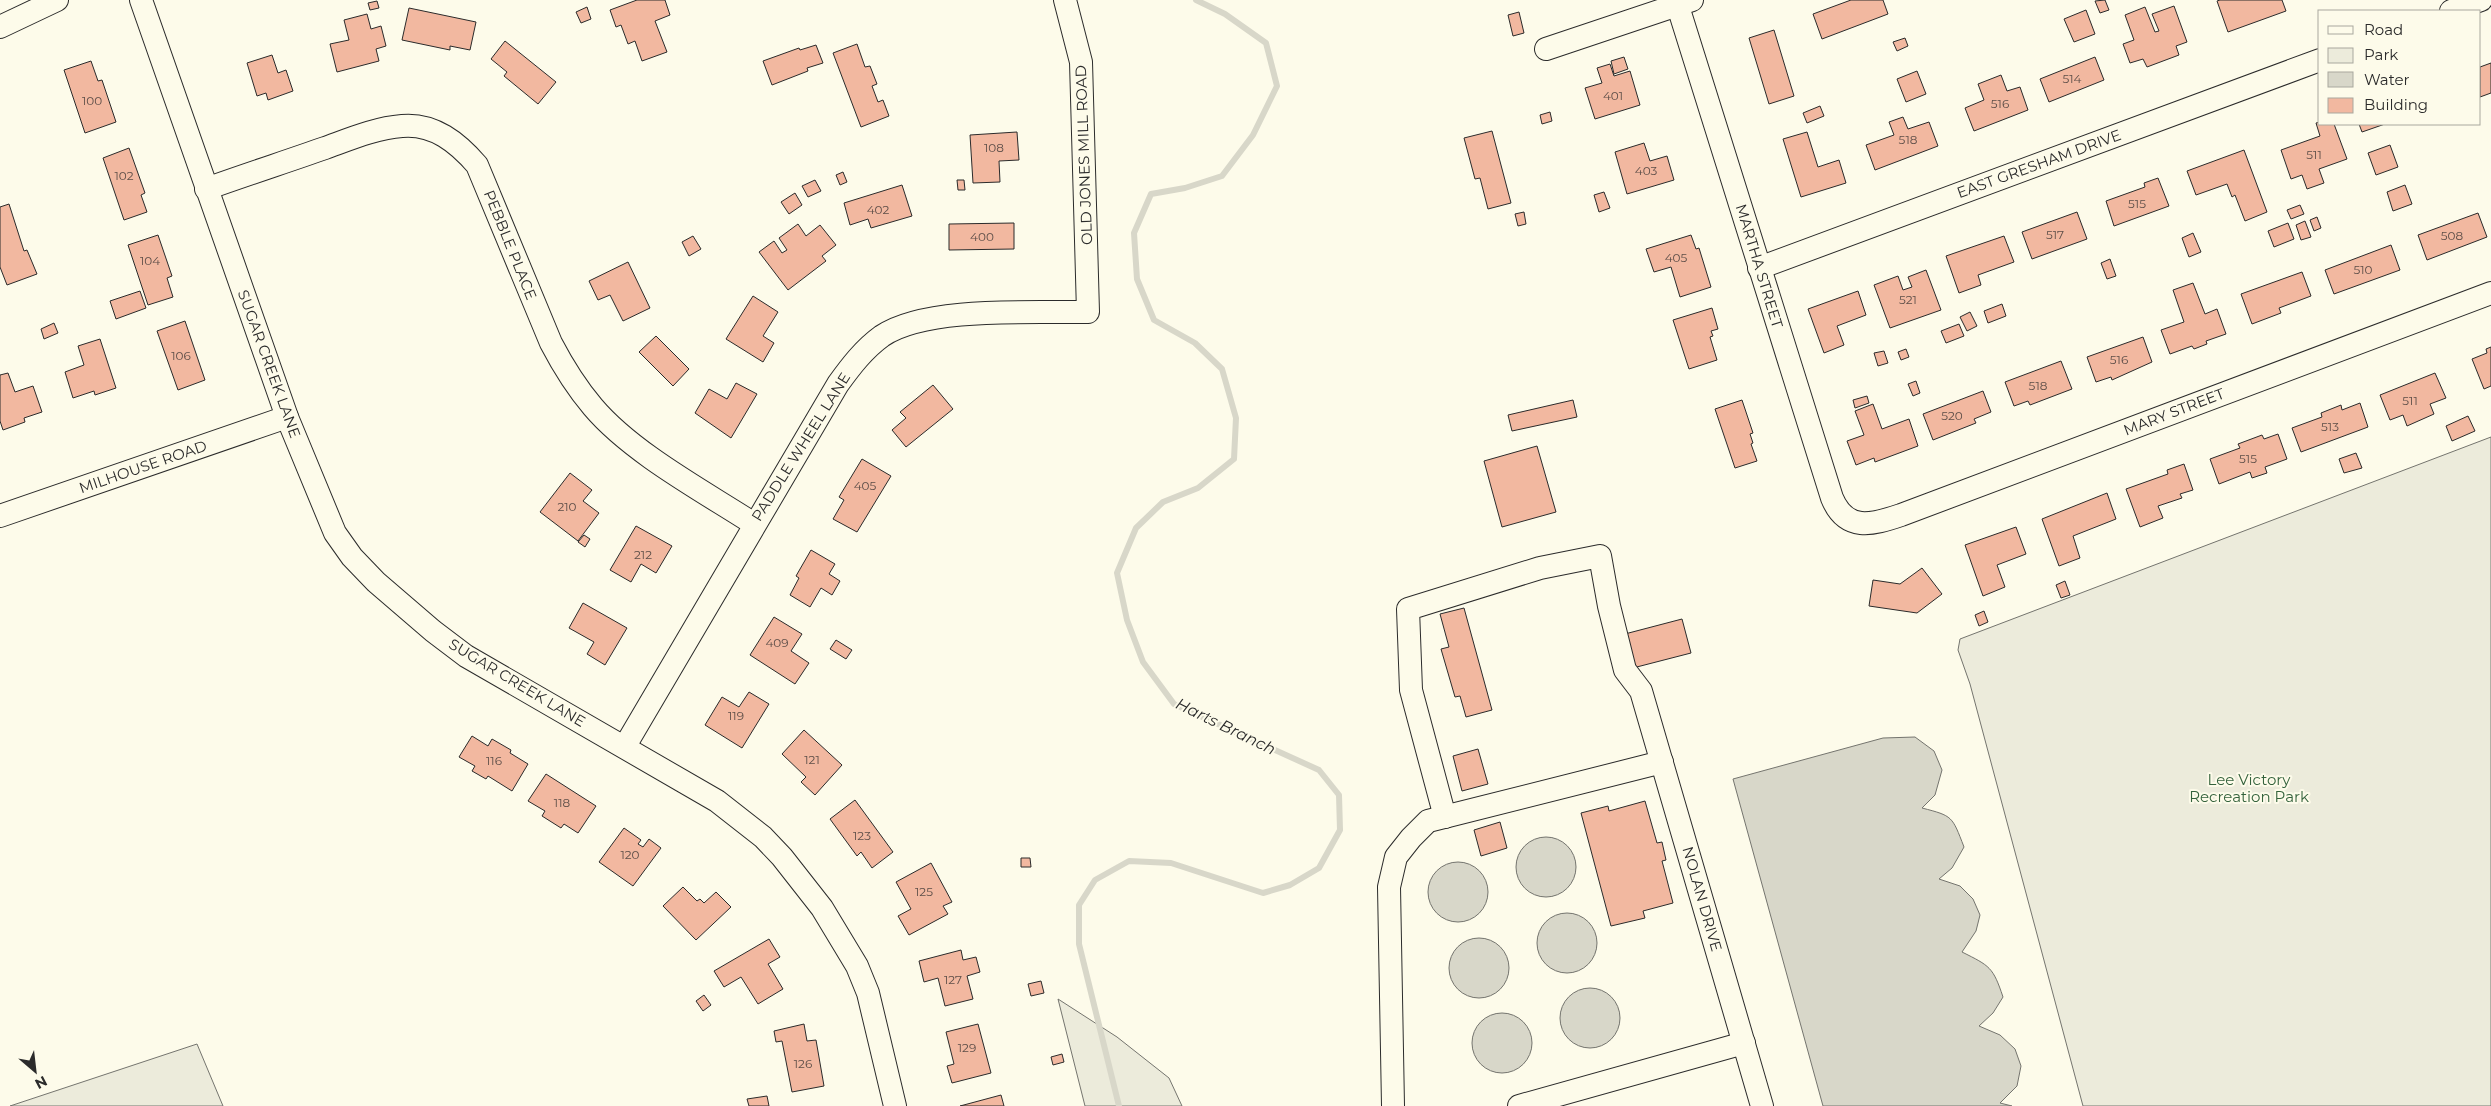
<svg xmlns="http://www.w3.org/2000/svg" width="2491" height="1106" font-family="Montserrat,sans-serif">
  <style>
    .green { fill: #ecebdb; stroke: #74746e }
    .water { fill: #d8d7c9; stroke: #74746e }
    .lines { fill: none; stroke-linecap: round; stroke-linejoin: round }
    .stream { stroke: #d8d7c9; stroke-width: 6 }
    .building { fill: #f2b8a0; stroke: #2b2b2b }
    .minor-casing { stroke: #2b2b2b; stroke-width: 24 }
    .minor { stroke: #fdfbea; stroke-width: 22 }
    .labels { text-anchor: middle; stroke-width: 4; stroke-linejoin: round; paint-order: stroke }
    .number-label { font-size: 12px; fill: #5d4e48 }
    .street-label { font-size: 15px; fill: #2b2b2b; stroke: #fdfbea }
    .park-label { font-size: 15px; fill: #34623c; stroke: #fdfbea }
    .water-label { font-size: 16px; font-style: italic; fill: #2b2b2b; stroke: #fdfbea }
  </style>
  <rect width="100%" height="100%" fill="#fdfbea"/>
  <g class="green">
    <polygon points="2491,437 2491,1106 2083,1106 1970,684 1958,650 1960,639"/>
    <polygon points="1058,999 1117,1037 1169,1078 1182,1106 1085,1106"/>
    <polygon points="197,1044 223,1106 10,1106"/>
  </g>
  <g class="water">
    <path d="M1915,737L1934,751L1942,770L1935,795L1922,808C1953,816 1952,816 1964,847L1952,868L1939,879L1960,886L1973,899L1980,915L1976,931L1962,952C1990,966 1993,967 2003,997L1993,1013L1979,1026L2000,1035L2015,1049L2021,1066L2017,1086L2000,1103L2012,1106H1823L1733,779L1883,738Z"/>
    <circle cx="1546" cy="867" r="30"/>
    <circle cx="1458" cy="892" r="30"/>
    <circle cx="1567" cy="943" r="30"/>
    <circle cx="1479" cy="968" r="30"/>
    <circle cx="1590" cy="1018" r="30"/>
    <circle cx="1502" cy="1043" r="30"/>
  </g>
  <g class="lines">
    <polyline class="stream" points="1119,1106 1079,944 1079,905 1095,880 1129,861 1171,863 1263,893 1290,885 1319,868 1340,830 1339,795 1319,770 1174,704 1143,662 1127,620 1117,573 1136,528 1163,502 1198,488 1234,459 1236,418 1222,369 1195,343 1154,320 1137,279 1134,233 1151,194 1185,188 1222,176 1253,135 1277,86 1266,43 1225,14 1196,0"/>
  </g>
  <g class="building">
    <polygon points="637,0 665,0 670,15 655,21 667,52 642,61 635,41 628,44 621,25 616,27 610,10"/>
    <polygon points="1851,0 1883,0 1888,14 1822,39 1813,14"/>
    <polygon points="2105,0 2109,10 2100,13 2095,1"/>
    <polygon points="2220,0 2282,0 2286,11 2228,32 2217,1"/>
    <polygon points="377,1 379,8 370,10 368,3"/>
    <polygon points="2174,6 2187,42 2176,46 2179,55 2147,67 2143,59 2130,63 2123,44 2134,40 2125,15 2145,7 2155,32 2159,31 2152,14"/>
    <polygon points="587,7 591,19 581,23 576,12"/>
    <polygon points="409,8 476,22 470,50 450,46 450,50 402,40"/>
    <polygon points="2086,10 2095,34 2074,42 2064,19"/>
    <polygon points="1519,12 1524,33 1513,36 1508,15"/>
    <polygon points="367,14 371,29 381,26 386,46 376,49 379,61 337,72 330,44 349,40 344,20"/>
    <polygon points="1774,30 1794,96 1769,104 1749,38"/>
    <polygon points="1905,38 1908,46 1897,51 1893,42"/>
    <polygon points="505,41 556,82 538,104 504,76 507,72 491,59"/>
    <polygon points="857,44 865,67 870,66 877,84 872,86 878,102 883,100 889,116 861,127 833,53"/>
    <polygon points="816,45 823,63 807,68 808,71 772,85 763,61 799,48 800,50"/>
    <polygon points="272,55 278,73 286,70 293,91 268,100 266,93 257,96 247,63"/>
    <polygon points="1624,57 1628,69 1614,74 1611,61"/>
    <polygon points="2095,57 2104,80 2049,102 2040,79"/>
    <polygon points="91,61 98,81 102,80 116,122 85,133 64,70"/>
    <polygon points="2491,63 2491,93 2480,97 2480,67"/>
    <polygon points="1610,64 1614,76 1630,71 1640,105 1595,119 1585,88 1602,83 1597,68"/>
    <polygon points="1917,71 1926,94 1906,102 1897,79"/>
    <polygon points="2001,75 2007,91 2020,87 2028,110 1974,131 1965,108 1984,100 1978,84"/>
    <polygon points="1820,106 1824,116 1807,123 1803,113"/>
    <polygon points="1550,112 1552,121 1542,124 1540,115"/>
    <polygon points="1903,117 1908,129 1929,122 1938,146 1875,170 1866,145 1894,135 1889,122"/>
    <polygon points="2320,122 2320,124 2334,124 2347,159 2319,169 2324,183 2307,189 2302,175 2291,179 2281,150 2320,136 2316,123"/>
    <polygon points="2359,124 2385,124 2362,132"/>
    <polygon points="1492,131 1511,203 1488,209 1480,178 1475,179 1464,138"/>
    <polygon points="1017,132 1019,160 999,161 1000,182 973,183 970,135"/>
    <polygon points="1807,132 1818,167 1839,160 1846,183 1801,197 1783,139"/>
    <polygon points="1644,143 1650,161 1667,156 1674,180 1627,194 1615,152"/>
    <polygon points="2390,145 2398,167 2376,175 2368,153"/>
    <polygon points="129,148 145,193 141,195 147,212 124,220 103,158"/>
    <polygon points="2244,150 2267,212 2245,221 2235,195 2232,197 2227,184 2196,195 2187,171"/>
    <polygon points="843,172 847,182 840,185 836,175"/>
    <polygon points="2158,178 2169,206 2114,226 2106,201 2145,187 2144,183"/>
    <polygon points="815,180 821,191 808,197 802,186"/>
    <polygon points="957,180 964,180 965,190 958,190"/>
    <polygon points="902,185 912,216 871,228 868,219 850,225 844,203"/>
    <polygon points="2405,185 2412,204 2393,211 2387,192"/>
    <polygon points="1604,192 1610,208 1599,212 1594,195"/>
    <polygon points="795,193 802,205 789,214 781,202"/>
    <polygon points="9,204 24,251 27,250 37,274 7,285 0,267 0,207"/>
    <polygon points="2300,205 2304,214 2291,219 2287,210"/>
    <polygon points="1524,212 1526,224 1518,226 1515,214"/>
    <polygon points="2077,212 2087,239 2032,259 2022,232"/>
    <polygon points="2478,213 2487,237 2427,260 2418,235"/>
    <polygon points="2317,217 2321,228 2314,231 2310,220"/>
    <polygon points="2305,221 2311,237 2301,240 2296,225"/>
    <polygon points="1014,223 1014,249 949,250 949,224"/>
    <polygon points="2288,223 2294,239 2274,247 2268,231"/>
    <polygon points="798,224 806,236 820,225 836,245 822,256 826,261 788,290 759,252 774,241 782,253 787,250 779,238"/>
    <polygon points="2193,233 2201,252 2189,257 2182,238"/>
    <polygon points="158,235 172,276 167,278 173,297 148,305 128,245"/>
    <polygon points="1691,235 1696,249 1699,248 1711,287 1680,297 1671,267 1654,272 1646,249"/>
    <polygon points="693,236 701,249 689,256 682,242"/>
    <polygon points="2004,236 2014,262 1978,275 1981,285 1959,293 1946,256"/>
    <polygon points="2391,245 2400,270 2334,294 2325,270"/>
    <polygon points="2110,259 2116,276 2107,279 2101,263"/>
    <polygon points="628,262 650,308 623,321 610,295 598,300 589,281"/>
    <polygon points="1926,270 1941,310 1890,328 1874,285 1898,276 1903,290 1912,287 1908,277"/>
    <polygon points="2302,272 2311,296 2279,308 2281,313 2252,324 2241,294"/>
    <polygon points="2193,283 2205,314 2217,309 2226,334 2206,341 2207,344 2194,349 2192,346 2170,354 2161,330 2184,322 2173,290"/>
    <polygon points="140,291 146,308 116,319 110,301"/>
    <polygon points="1858,291 1866,315 1837,326 1844,345 1824,353 1808,309"/>
    <polygon points="753,296 778,312 763,336 774,343 763,362 726,339"/>
    <polygon points="2002,304 2006,316 1988,323 1984,311"/>
    <polygon points="1712,308 1718,329 1711,331 1713,336 1710,337 1717,360 1689,369 1673,320"/>
    <polygon points="1970,312 1977,326 1967,331 1960,317"/>
    <polygon points="185,321 205,380 178,390 157,331"/>
    <polygon points="54,323 58,333 44,339 41,329"/>
    <polygon points="1959,324 1964,336 1946,343 1941,331"/>
    <polygon points="656,336 689,369 673,386 639,352"/>
    <polygon points="2143,337 2152,362 2112,380 2111,377 2096,382 2087,357"/>
    <polygon points="100,339 116,388 95,395 94,391 73,398 65,372 84,365 78,346"/>
    <polygon points="2491,347 2491,386 2484,389 2472,359 2487,353 2486,349"/>
    <polygon points="1906,349 1909,357 1901,360 1898,352"/>
    <polygon points="1884,351 1888,363 1878,366 1874,353"/>
    <polygon points="2061,361 2072,389 2030,405 2028,401 2014,406 2005,382"/>
    <polygon points="8,373 15,392 33,386 42,412 24,418 25,422 3,430 0,421 0,375"/>
    <polygon points="2435,373 2446,398 2430,404 2434,414 2407,426 2403,415 2390,420 2380,395"/>
    <polygon points="1916,381 1920,393 1913,396 1908,384"/>
    <polygon points="736,383 757,394 731,438 695,413 709,389 727,399"/>
    <polygon points="933,385 953,409 906,447 892,430 906,418 900,412"/>
    <polygon points="1983,391 1991,412 1974,419 1976,423 1933,440 1923,414"/>
    <polygon points="1867,396 1869,403 1855,408 1853,400"/>
    <polygon points="1573,400 1577,417 1512,431 1508,415"/>
    <polygon points="1742,400 1753,433 1750,434 1753,443 1751,444 1757,461 1735,468 1715,409"/>
    <polygon points="2360,403 2368,427 2301,452 2292,428 2322,417 2321,413 2341,405 2342,410"/>
    <polygon points="1873,404 1882,429 1909,419 1918,446 1875,462 1874,458 1856,465 1847,441 1864,435 1855,411"/>
    <polygon points="2468,416 2475,431 2452,441 2446,426"/>
    <polygon points="2278,434 2287,459 2265,467 2267,473 2252,478 2250,472 2219,484 2210,459 2240,448 2238,444 2262,435 2264,439"/>
    <polygon points="1537,446 1556,512 1502,527 1484,461"/>
    <polygon points="2356,453 2362,468 2344,473 2339,459"/>
    <polygon points="862,459 891,476 857,532 833,519 844,500 839,497"/>
    <polygon points="2184,464 2193,490 2180,494 2182,498 2158,506 2163,518 2140,527 2126,489 2168,474 2167,470"/>
    <polygon points="570,473 592,490 583,501 599,513 578,541 540,512"/>
    <polygon points="2107,493 2116,519 2073,536 2080,558 2059,566 2042,519"/>
    <polygon points="636,526 672,546 656,573 641,564 631,582 610,570"/>
    <polygon points="2016,527 2026,554 1997,565 2005,587 1983,596 1965,545"/>
    <polygon points="584,535 590,539 585,547 578,542"/>
    <polygon points="811,550 835,564 829,574 840,581 832,595 821,588 810,607 790,595 799,578 796,576"/>
    <polygon points="1922,568 1942,594 1917,613 1869,606 1873,580 1900,584"/>
    <polygon points="2065,581 2070,595 2061,598 2056,585"/>
    <polygon points="583,603 627,628 605,665 587,654 594,642 569,628"/>
    <polygon points="1464,608 1492,710 1466,717 1460,696 1455,697 1441,649 1449,647 1440,614"/>
    <polygon points="1984,611 1988,622 1979,626 1975,615"/>
    <polygon points="774,617 802,634 791,651 809,663 795,684 750,655"/>
    <polygon points="1682,619 1691,653 1629,669 1621,635"/>
    <polygon points="836,640 852,650 846,659 830,649"/>
    <polygon points="749,692 769,704 742,748 705,725 722,697 739,707"/>
    <polygon points="804,730 842,765 815,795 801,782 806,777 782,754"/>
    <polygon points="472,736 488,746 492,739 511,750 510,753 528,764 512,791 488,776 486,779 472,771 475,766 459,757"/>
    <polygon points="1478,749 1488,784 1462,791 1453,756"/>
    <polygon points="546,774 596,806 578,833 564,824 561,828 542,816 545,811 528,801"/>
    <polygon points="855,800 893,852 872,868 861,852 857,856 830,819"/>
    <polygon points="1645,801 1657,843 1662,842 1666,860 1662,861 1673,903 1643,911 1645,918 1611,926 1581,813 1608,806 1609,811"/>
    <polygon points="1500,822 1507,848 1481,856 1474,830"/>
    <polygon points="624,828 641,840 638,844 643,847 649,839 661,848 633,886 599,862"/>
    <polygon points="1021,858 1030,858 1031,867 1021,867"/>
    <polygon points="931,863 952,902 943,906 948,914 909,935 898,916 911,909 896,882"/>
    <polygon points="683,887 697,901 700,899 704,903 716,892 731,907 696,940 663,906"/>
    <polygon points="769,939 780,957 768,964 783,989 758,1004 741,977 724,987 714,971"/>
    <polygon points="961,950 963,960 976,957 980,972 967,976 973,999 945,1006 938,978 924,982 919,961"/>
    <polygon points="1041,981 1044,993 1031,996 1028,984"/>
    <polygon points="704,995 711,1005 703,1011 696,1001"/>
    <polygon points="804,1024 807,1041 816,1040 824,1086 792,1092 782,1041 776,1042 774,1031"/>
    <polygon points="978,1024 991,1073 952,1083 947,1066 954,1064 946,1032"/>
    <polygon points="1062,1054 1064,1062 1053,1065 1051,1057"/>
    <polygon points="1001,1095 1004,1106 960,1106"/>
    <polygon points="767,1096 769,1106 749,1106 747,1099"/>
  </g>
  <g class="lines">
    <defs>
      <g id="minor">
        <polyline points="141,0 287,417 335,533 352,557 376,582 433,631 466,656 717,801 763,837 782,857 822,908 857,966 868,993 895,1106"/>
        <path d="M1676,0L1832,498C1846,532 1872,525 1901,515L2491,293"/>
        <polyline points="2451,11 2481,0"/>
        <polyline points="0,27 57,0"/>
        <polyline points="1546,49 1692,0"/>
        <path d="M206,189C245,175 285,162 325,148C350,139 376,128 402,126C434,123 458,143 477,165L551,343C563,366 576,387 593,407C632,453 703,491 754,524"/>
        <polyline points="1759,268 2320,60"/>
        <polyline points="0,516 287,417"/>
        <path d="M625,746L838,384C851,366 864,349 882,336C926,306 1033,313 1088,312L1081,62L1065,0"/>
        <polyline points="1445,817 1411,690 1408,609 1540,568 1600,556 1609,606 1625,670 1641,691 1762,1106"/>
        <polyline points="1393,1106 1389,887 1396,857 1411,838 1428,821 1662,762"/>
        <polyline points="1519,1106 1744,1043"/>
      </g>
    </defs>
    <use href="#minor" class="minor-casing"/>
    <use href="#minor" class="minor"/>
  </g>
  <g class="labels">
    <g class="number-label">
      <text x="2072" y="83">514</text>
      <text x="1613" y="100">401</text>
      <text x="92" y="105">100</text>
      <text x="2000" y="108">516</text>
      <text x="1908" y="144">518</text>
      <text x="994" y="152">108</text>
      <text x="2314" y="159">511</text>
      <text x="1646" y="175">403</text>
      <text x="124" y="180">102</text>
      <text x="2137" y="208">515</text>
      <text x="878" y="214">402</text>
      <text x="2055" y="239">517</text>
      <text x="2452" y="240">508</text>
      <text x="982" y="241">400</text>
      <text x="1676" y="262">405</text>
      <text x="150" y="265">104</text>
      <text x="2363" y="274">510</text>
      <text x="1908" y="304">521</text>
      <text x="181" y="360">106</text>
      <text x="2119" y="364">516</text>
      <text x="2038" y="390">518</text>
      <text x="2410" y="405">511</text>
      <text x="1952" y="420">520</text>
      <text x="2330" y="431">513</text>
      <text x="2248" y="463">515</text>
      <text x="865" y="490">405</text>
      <text x="567" y="511">210</text>
      <text x="643" y="559">212</text>
      <text x="777" y="647">409</text>
      <text x="736" y="720">119</text>
      <text x="812" y="764">121</text>
      <text x="494" y="765">116</text>
      <text x="562" y="807">118</text>
      <text x="862" y="840">123</text>
      <text x="630" y="859">120</text>
      <text x="924" y="896">125</text>
      <text x="953" y="984">127</text>
      <text x="967" y="1052">129</text>
      <text x="803" y="1068">126</text>
    </g>
    <g class="street-label">
      <text transform="translate(1084 155) rotate(-92)" y="5">OLD JONES MILL ROAD</text>
      <text transform="translate(2039 164) rotate(-20)" y="5">EAST GRESHAM DRIVE</text>
      <text transform="translate(510 245) rotate(68)" y="5">PEBBLE PLACE</text>
      <text transform="translate(1759 266) rotate(73)" y="5">MARTHA STREET</text>
      <text transform="translate(269 364) rotate(70)" y="5">SUGAR CREEK LANE</text>
      <text transform="translate(2174 412) rotate(-21)" y="5">MARY STREET</text>
      <text transform="translate(801 447) rotate(-58)" y="5">PADDLE WHEEL LANE</text>
      <text transform="translate(143 467) rotate(-19)" y="5">MILHOUSE ROAD</text>
      <text transform="translate(517 683) rotate(31)" y="5">SUGAR CREEK LANE</text>
      <text transform="translate(1702 899) rotate(74)" y="5">NOLAN DRIVE</text>
    </g>
    <g class="park-label">
      <text x="2249" y="785">Lee Victory<tspan x="2249" dy="17">Recreation Park</tspan></text>
    </g>
    <g class="water-label">
      <text transform="translate(1226 726) rotate(26)" y="6">Harts Branch</text>
    </g>
  </g>
  <rect x="2318" y="10" width="162" height="115" fill="#fdfbea" stroke="#a9a89e"/>
  <rect x="2328" y="26" width="25" height="8" fill="#fdfbea" stroke="#a9a89e"/>
  <text x="2364" y="35" font-size="15" fill="#2b2b2b">Road</text>
  <rect x="2328" y="48" width="25" height="15" fill="#ecebdb" stroke="#a9a89e"/>
  <text x="2364" y="60" font-size="15" fill="#2b2b2b">Park</text>
  <rect x="2328" y="72" width="25" height="15" fill="#d8d7c9" stroke="#a9a89e"/>
  <text x="2364" y="85" font-size="15" fill="#2b2b2b">Water</text>
  <rect x="2328" y="98" width="25" height="15" fill="#f2b8a0" stroke="#a9a89e"/>
  <text x="2364" y="110" font-size="15" fill="#2b2b2b">Building</text>
  <g transform="translate(35 1071) rotate(152)" stroke="#fdfbea" stroke-width="4" paint-order="stroke">
  <path d="M0-4L9 19L0 12L-9 19Z" fill="#2b2b2b"/>
  <text y="-8" font-size="14" font-weight="bold" text-anchor="middle" fill="#2b2b2b">N</text>
  </g>
</svg>
